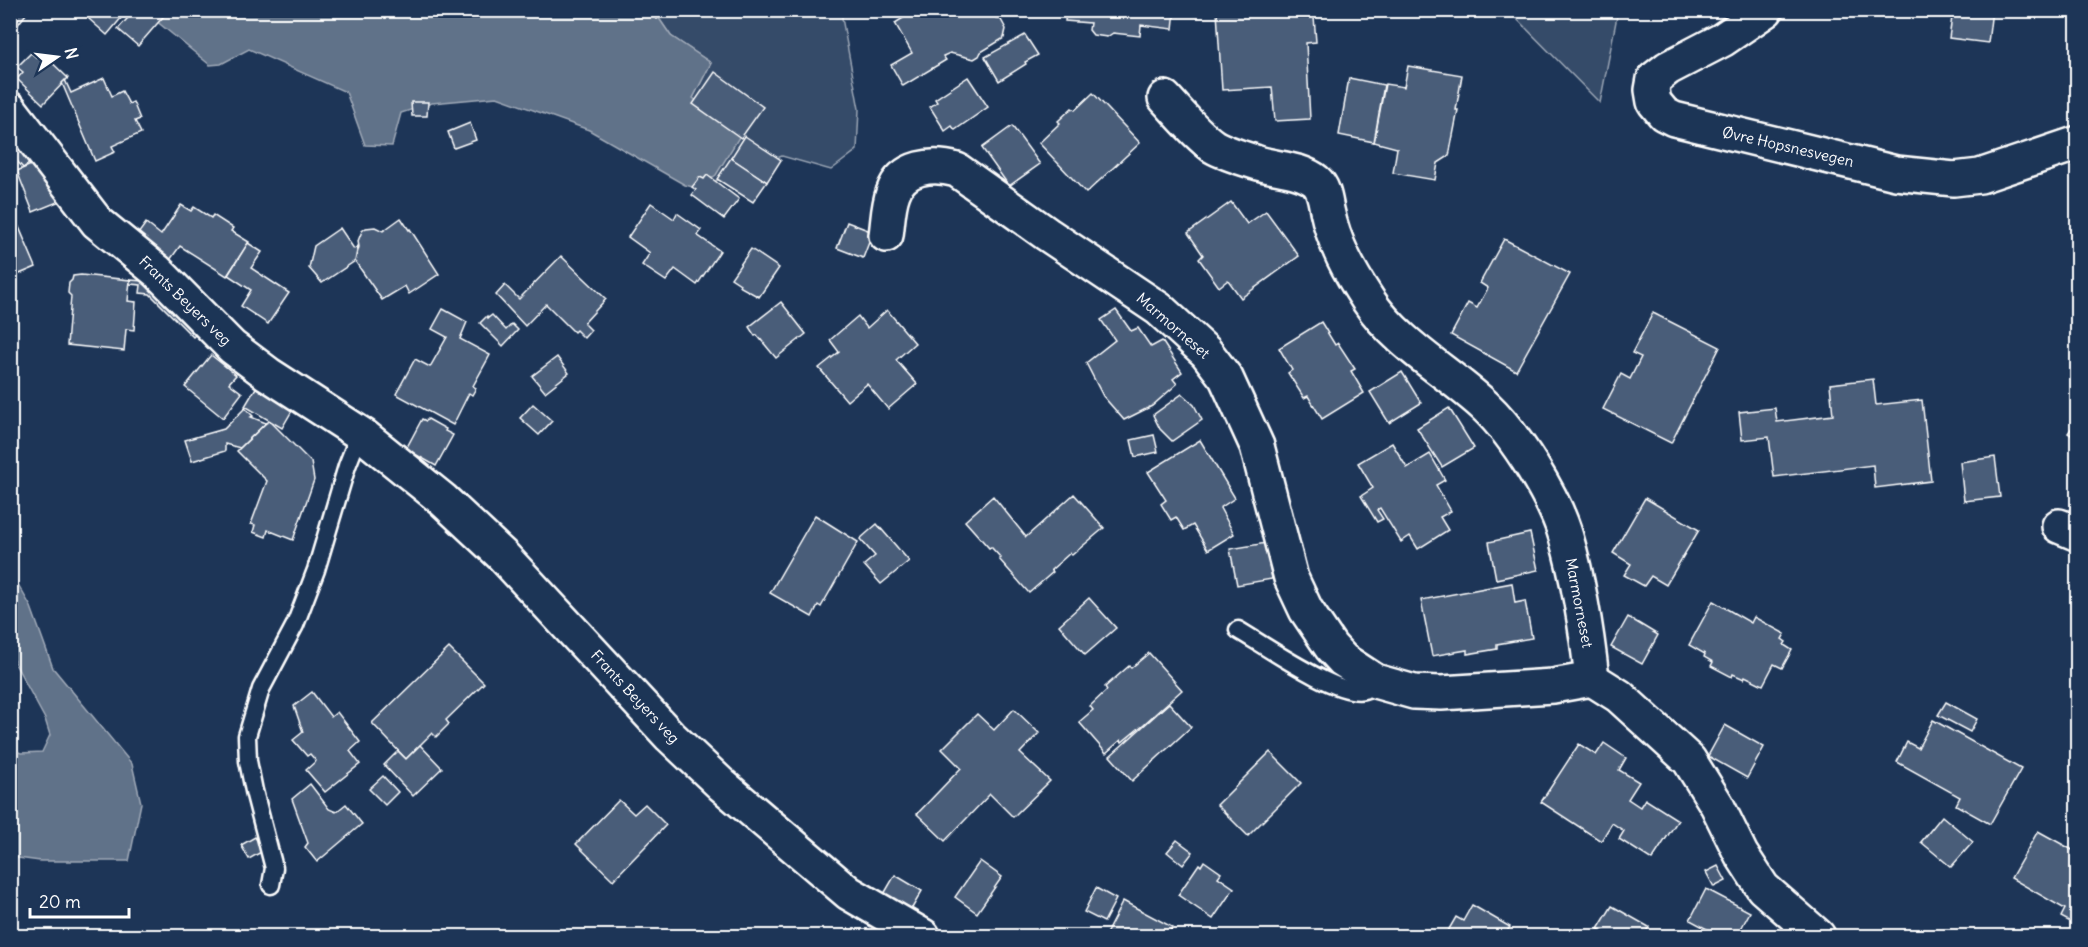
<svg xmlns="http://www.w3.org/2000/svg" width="2088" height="947" font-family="Delius,sans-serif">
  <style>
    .green { fill: #364b69; stroke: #9aa5b4; stroke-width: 1.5 }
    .water { fill: #617289; stroke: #a0aab8; stroke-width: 1.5 }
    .building { fill: #4a5d79; stroke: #fff; stroke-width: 1.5 }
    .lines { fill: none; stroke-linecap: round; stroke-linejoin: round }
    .service-casing { stroke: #fff; stroke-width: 21 }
    .minor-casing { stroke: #fff; stroke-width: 38 }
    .service { stroke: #1d3557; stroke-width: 16 }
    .minor { stroke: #1d3557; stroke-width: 33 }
    .labels { text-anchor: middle; stroke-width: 4.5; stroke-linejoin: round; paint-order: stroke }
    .street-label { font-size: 15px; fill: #fff; stroke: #1d3557 }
  </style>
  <rect width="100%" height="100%" fill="#1d3557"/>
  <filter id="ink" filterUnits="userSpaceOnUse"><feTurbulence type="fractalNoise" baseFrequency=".0167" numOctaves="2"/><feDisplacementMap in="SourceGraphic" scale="12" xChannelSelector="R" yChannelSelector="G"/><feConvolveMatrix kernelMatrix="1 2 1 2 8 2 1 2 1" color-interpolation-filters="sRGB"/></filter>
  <g filter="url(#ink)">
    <g class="green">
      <polygon points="654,11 843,11 842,18 859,109 857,150 831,170 782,156 697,188 693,98 711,63 671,36"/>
      <polygon points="1509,11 1618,11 1600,103"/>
    </g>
    <g class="water">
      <polygon points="144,11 654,11 671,36 711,63 693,98 741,134 716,175 697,188 685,185 589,130 497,97 432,103 401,113 392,146 365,145 346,92 249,49 221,64 210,65"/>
      <polygon points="11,572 31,607 53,668 132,764 141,803 129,861 40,861 11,857 11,749 21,753 42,752 50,735 45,719 11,656"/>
    </g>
    <g class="building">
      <polygon points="10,10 29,10 10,35"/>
      <polygon points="96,10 128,10 107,35 89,19"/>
      <polygon points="135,10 169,10 138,46 118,29"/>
      <polygon points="640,10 661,10 657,19"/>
      <polygon points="916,10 991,10 996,18 1000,18 1006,29 1004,38 981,52 979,56 974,59 950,53 943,56 946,60 903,86 891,65 912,53 895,23"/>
      <polygon points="1066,10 1175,10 1173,29 1141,25 1140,36 1113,33 1107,37 1093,35 1089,30 1090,23 1065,21"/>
      <polygon points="1278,10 1279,16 1304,15 1304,18 1314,17 1316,42 1306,43 1310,119 1275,121 1272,87 1222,90 1217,12"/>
      <polygon points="1953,10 1992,10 1988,43 1949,38"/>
      <polygon points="1025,35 1038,55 1025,62 1026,64 999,81 985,57"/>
      <polygon points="31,53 37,58 42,53 68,78 43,104 17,79 23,72 17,67"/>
      <polygon points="1408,66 1462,75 1456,110 1458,110 1449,156 1438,163 1435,180 1393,173 1397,148 1374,142 1385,84 1404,87"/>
      <polygon points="715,72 763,107 741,138 693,104"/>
      <polygon points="968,77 988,107 955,130 952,126 945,131 930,107 937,102 935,99"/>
      <polygon points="104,78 112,96 122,91 129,104 133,102 140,119 135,121 141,133 112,146 115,152 95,161 62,83 65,80 71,93"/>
      <polygon points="1349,78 1384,85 1374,142 1339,135"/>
      <polygon points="1093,93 1140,143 1086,193 1039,143 1060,123 1058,121 1072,108 1075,110"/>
      <polygon points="411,102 428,102 427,116 412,116"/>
      <polygon points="470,123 476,140 454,148 448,132"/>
      <polygon points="1012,126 1040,164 1009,186 982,148"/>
      <polygon points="745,136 781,160 767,182 731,158"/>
      <polygon points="20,142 34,160 23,168 10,153 10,149"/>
      <polygon points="731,158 767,182 753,202 717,179"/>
      <polygon points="38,162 65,199 33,212 17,171"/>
      <polygon points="707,175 739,199 724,219 692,195 696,190 692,187 700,177 704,179"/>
      <polygon points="1231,202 1247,224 1266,211 1299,256 1241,298 1228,280 1219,287 1199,259 1203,255 1188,233"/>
      <polygon points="651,203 674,219 677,213 701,230 697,235 720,251 697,285 675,269 666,281 642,265 650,253 628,237"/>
      <polygon points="181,205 191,211 194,207 211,218 213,215 233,228 231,231 249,242 227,276 180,246 170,260 138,234 146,223 161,235"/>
      <polygon points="10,206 36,267 10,278"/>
      <polygon points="401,218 409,230 410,229 439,274 409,294 405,286 382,300 355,261 359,247 358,241 362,231 366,228 375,227 383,231"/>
      <polygon points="847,222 873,232 863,258 837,248"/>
      <polygon points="340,228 354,249 358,246 355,261 322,283 309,268 314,246"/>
      <polygon points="1504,239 1570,274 1516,371 1451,335 1468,303 1477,308 1488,288 1480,283"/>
      <polygon points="248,243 262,252 251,268 289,293 268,324 241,306 251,290 228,275"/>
      <polygon points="751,249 779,268 759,297 739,286 740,284 731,278"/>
      <polygon points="561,256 606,299 584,323 591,330 584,338 576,330 574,332 546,304 525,326 496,295 505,285 519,299"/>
      <polygon points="81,275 130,280 128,301 136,302 134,330 126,329 124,351 67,345 71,296 68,293 69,283 72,280 73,276"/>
      <polygon points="130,280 158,282 202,328 193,337 150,294 140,293 141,285 130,284"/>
      <polygon points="781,302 806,334 776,358 757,335 755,336 749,327"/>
      <polygon points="443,309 467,322 460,339 490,355 473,386 476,388 472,395 469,393 453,425 396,394 415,359 430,367 447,337 432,329"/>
      <polygon points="887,310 915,343 896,360 917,384 888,409 867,384 847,401 819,368 839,352 830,340 858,316 867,328"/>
      <polygon points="1116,310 1131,331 1138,328 1151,347 1162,341 1182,372 1173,379 1177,384 1152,406 1124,420 1103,396 1086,363 1115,340 1101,320"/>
      <polygon points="1653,313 1720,347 1671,443 1603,409 1621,374 1630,379 1641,357 1632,353"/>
      <polygon points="492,315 506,330 512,324 518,330 503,346 480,323 487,316 488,318"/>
      <polygon points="1321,322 1335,345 1338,343 1355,369 1351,371 1364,393 1322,419 1308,396 1304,398 1288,373 1292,370 1279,348"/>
      <polygon points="211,355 236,375 229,383 242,393 223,418 185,387"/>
      <polygon points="557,357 569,373 545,392 532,376"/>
      <polygon points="1402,372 1421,403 1389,423 1370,392"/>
      <polygon points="1873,379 1876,405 1922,400 1931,481 1875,488 1873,465 1774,477 1769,437 1742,440 1739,412 1775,408 1777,422 1833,415 1830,384"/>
      <polygon points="260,381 297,402 282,428 245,406"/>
      <polygon points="1182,394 1194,405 1202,420 1172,441 1160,429 1153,415"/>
      <polygon points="533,404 552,421 539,435 520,418"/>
      <polygon points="245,408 253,416 251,417 266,423 240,448 225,444 225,451 192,461 185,440 224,429"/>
      <polygon points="1449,408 1474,448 1442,467 1417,428"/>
      <polygon points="422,419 426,421 428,419 446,429 445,431 453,435 436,466 406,449"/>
      <polygon points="2078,419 2078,444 2076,438 2068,433"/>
      <polygon points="270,421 311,462 314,480 293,540 268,530 266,537 253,532 255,525 251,524 267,481 237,451 266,423"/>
      <polygon points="1154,435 1158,452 1135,457 1131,440"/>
      <polygon points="1200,440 1235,498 1220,508 1234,534 1208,550 1193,525 1184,530 1176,517 1171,520 1161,504 1166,500 1148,472"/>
      <polygon points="1392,443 1407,468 1430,454 1445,480 1436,485 1451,511 1440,517 1448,530 1418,549 1410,536 1401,542 1380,508 1377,510 1383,519 1377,522 1361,496 1373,488 1358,463"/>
      <polygon points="1995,457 2000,497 1964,501 1960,462"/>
      <polygon points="1074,494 1104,528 1072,555 1070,553 1051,570 1053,572 1029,593 999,559 1001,558 991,547 989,548 965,521 993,496 1026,537"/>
      <polygon points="1645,498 1699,530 1666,585 1651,576 1644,586 1624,575 1631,564 1613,553"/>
      <polygon points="815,515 858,542 821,607 818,605 812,617 770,593"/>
      <polygon points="877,524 909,561 881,584 864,565 875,556 860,539"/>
      <polygon points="1530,533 1538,570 1496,579 1489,542"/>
      <polygon points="1266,543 1272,579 1237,585 1230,549"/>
      <polygon points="1512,583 1515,603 1525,601 1532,638 1497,644 1497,649 1467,654 1467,650 1432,656 1421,600"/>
      <polygon points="1089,598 1116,628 1085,655 1059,625"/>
      <polygon points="1713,601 1751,623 1754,617 1785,634 1782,639 1786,642 1784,645 1792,650 1782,668 1774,664 1763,685 1745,676 1744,679 1733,674 1732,677 1711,666 1713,662 1704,657 1705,654 1689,645"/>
      <polygon points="1628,617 1658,635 1642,664 1611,647"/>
      <polygon points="449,648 484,683 446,720 449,724 436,737 432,733 406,759 372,723"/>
      <polygon points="1149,653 1182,690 1144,724 1122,742 1121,740 1106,753 1079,722 1093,710 1090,706 1107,690 1105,687 1129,666 1131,668"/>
      <polygon points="312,692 331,717 337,712 360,742 350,751 360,764 325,792 306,770 316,761 310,754 307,756 293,740 303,732 294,706"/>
      <polygon points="1946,702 1977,719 1970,732 1938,715"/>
      <polygon points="1169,703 1191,727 1132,781 1110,756"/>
      <polygon points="1014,709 1039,733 1020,753 1050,781 1013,817 990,794 945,841 917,814 961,768 942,749 977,714 994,730"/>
      <polygon points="1933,720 2021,769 1990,824 1956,805 1960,797 1897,762 1907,742 1918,748"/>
      <polygon points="1725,725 1764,747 1747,778 1708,756"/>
      <polygon points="1604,743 1626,758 1619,770 1639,782 1628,799 1640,807 1645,799 1678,820 1652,860 1619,839 1624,831 1612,823 1601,841 1541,802 1579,744 1596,755"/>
      <polygon points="420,745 442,768 413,796 384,765 398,751 406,759"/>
      <polygon points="1270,752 1301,783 1248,836 1217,805"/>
      <polygon points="383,776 398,792 385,805 369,789"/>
      <polygon points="310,784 329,809 336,812 346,804 362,824 317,862 305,847 308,843 292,799"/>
      <polygon points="619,800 634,814 645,804 666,825 613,880 576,844"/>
      <polygon points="1942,816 1973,842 1951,867 1921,842"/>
      <polygon points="2038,831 2078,853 2078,926 2061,917 2065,909 2011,878"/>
      <polygon points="255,837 263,851 249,859 241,845"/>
      <polygon points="1177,840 1193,852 1183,865 1167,852"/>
      <polygon points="980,861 1002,877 977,913 955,897"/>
      <polygon points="1204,861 1221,873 1218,877 1234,888 1213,919 1178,895 1199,864 1201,866"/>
      <polygon points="1718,866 1726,881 1714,887 1706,872"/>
      <polygon points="895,875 922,891 911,910 884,894"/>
      <polygon points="1096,888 1116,899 1104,922 1084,912"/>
      <polygon points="1706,889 1750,912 1737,936 1720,936 1690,920"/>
      <polygon points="1123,901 1172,927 1168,936 1105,936"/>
      <polygon points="1472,905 1510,927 1504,936 1445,936 1456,917 1463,921"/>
      <polygon points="1612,906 1649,927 1643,936 1611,936 1598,929"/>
    </g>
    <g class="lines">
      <defs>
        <g id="service">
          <path d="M1238,630C1261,643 1339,698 1364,690C1368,688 1372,683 1375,681"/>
          <polyline points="271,885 274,868 254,791 248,761 247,736 261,689 295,625 316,570 347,466 354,448 364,436"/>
        </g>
        <g id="minor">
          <polyline points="1766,10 1722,40 1668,68 1654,79 1652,90 1654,102 1664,114 1674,119 1896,173 1954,179 1980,176 2078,143"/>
          <path d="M1165,98C1180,114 1195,133 1213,146C1225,153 1242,158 1255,162C1274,169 1300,168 1316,181C1324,188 1325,200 1327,210C1334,244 1349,271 1368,300C1397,344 1447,371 1485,406C1515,434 1555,498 1566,537C1579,582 1587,633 1592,679"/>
          <polyline points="10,109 97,222 157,271 232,347 268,374 364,436 442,499 503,556 670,736 722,785 849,893 923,936"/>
          <path d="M886,235C888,222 888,206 893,193C902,166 933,163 957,170L1047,234L1159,309L1206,352L1226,378L1257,446L1291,578L1306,610L1331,647L1343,660L1375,681L1414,692L1441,693L1553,686L1592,679L1619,696L1689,760L1717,805L1741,854L1763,888L1818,936"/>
          <polyline points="2059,526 2078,534"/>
        </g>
      </defs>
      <use href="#service" class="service-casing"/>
      <use href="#minor" class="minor-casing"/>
      <use href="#service" class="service"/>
      <use href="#minor" class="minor"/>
    </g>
  </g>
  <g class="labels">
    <g class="street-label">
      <text transform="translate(1788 147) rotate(13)" y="5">Øvre Hopsnesvegen</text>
      <text transform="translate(185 301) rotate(44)" y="5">Frants Beyers veg</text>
      <text transform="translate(1173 326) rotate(41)" y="5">Marmorneset</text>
      <text transform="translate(1579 603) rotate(79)" y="5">Marmorneset</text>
      <text transform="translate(635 697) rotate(47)" y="5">Frants Beyers veg</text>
    </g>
  </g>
  <rect width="2088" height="947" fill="none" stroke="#1d3557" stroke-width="36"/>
  <rect x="18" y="18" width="2052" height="911" fill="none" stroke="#fff" stroke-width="2" filter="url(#ink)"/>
  <g transform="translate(57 57) rotate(76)" stroke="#1d3557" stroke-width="4.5" paint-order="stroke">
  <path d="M0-4.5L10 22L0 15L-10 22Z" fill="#ffffff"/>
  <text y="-9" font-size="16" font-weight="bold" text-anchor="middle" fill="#ffffff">N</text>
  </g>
  <path d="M30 908v9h99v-9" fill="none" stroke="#ffffff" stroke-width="3"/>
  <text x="39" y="908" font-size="18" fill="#ffffff" stroke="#1d3557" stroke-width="4.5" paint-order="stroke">20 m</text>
</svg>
